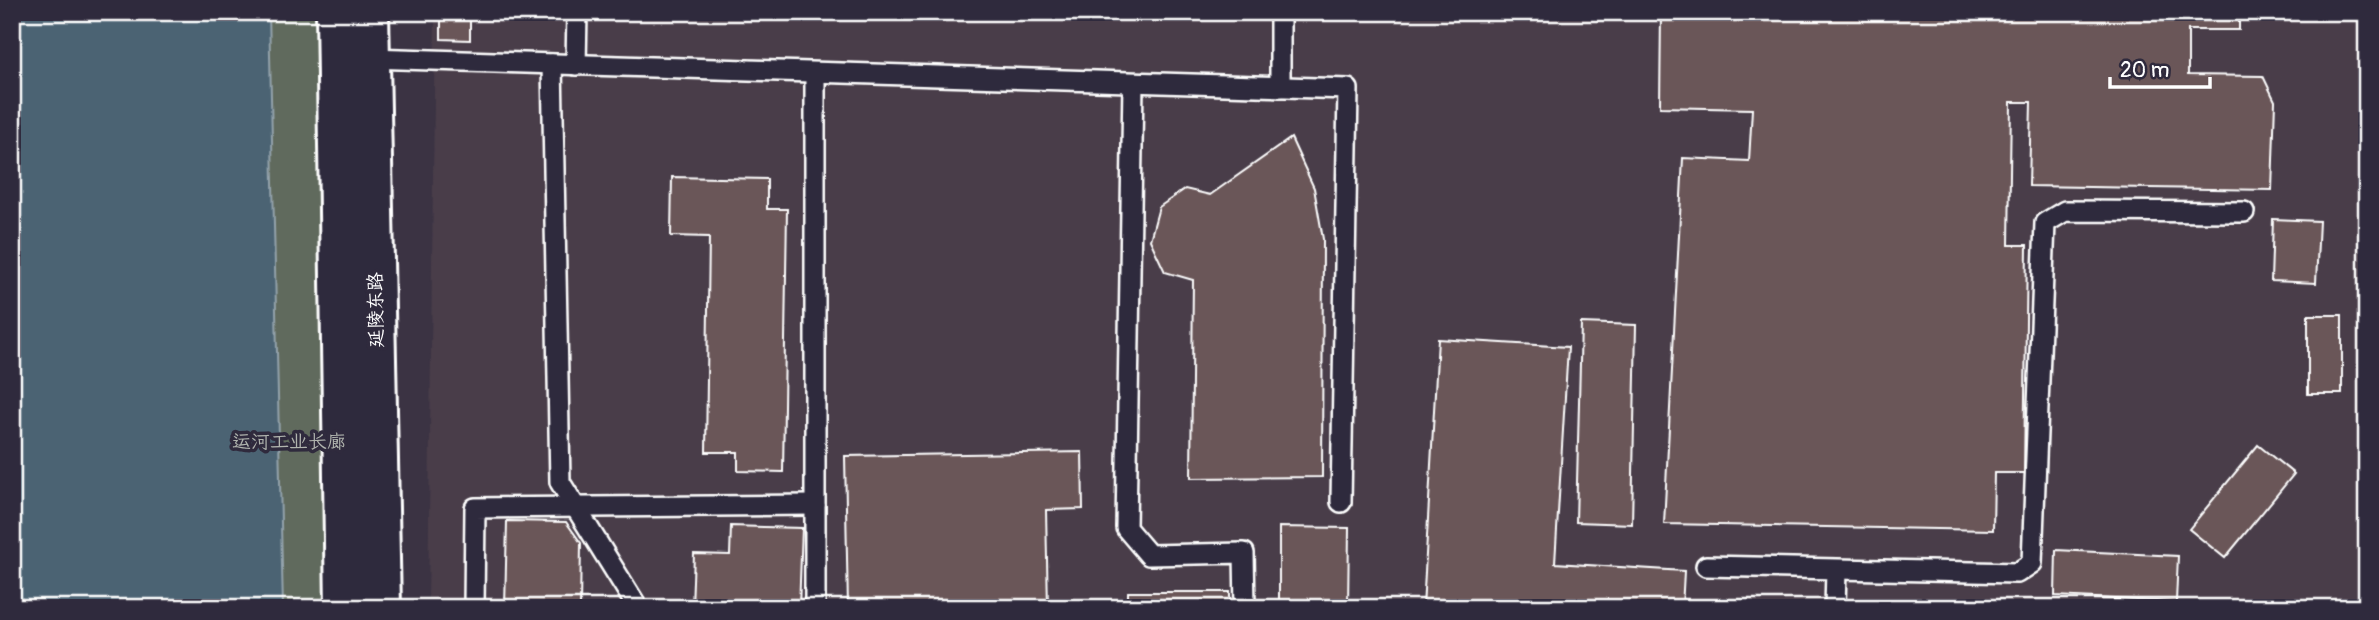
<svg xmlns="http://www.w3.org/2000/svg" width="2379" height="620" font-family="Pangolin,'LXGW WenKai TC',sans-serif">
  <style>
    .built { fill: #493e4a }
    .green { fill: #616a5d; stroke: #b0b4ae; stroke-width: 2 }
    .water { fill: #4b6473; stroke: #93a2ab; stroke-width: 2 }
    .building { fill: #6b5659; stroke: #fff; stroke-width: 2 }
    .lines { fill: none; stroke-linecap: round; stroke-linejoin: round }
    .lane-casing { stroke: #fff; stroke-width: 24 }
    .secondary-casing { stroke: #fff; stroke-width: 44 }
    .lane { stroke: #2f2a3d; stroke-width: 19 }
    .secondary { stroke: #2f2a3d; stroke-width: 38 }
    .labels { text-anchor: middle; stroke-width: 7; stroke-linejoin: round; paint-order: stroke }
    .street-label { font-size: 19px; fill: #fff; stroke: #2f2a3d }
    .park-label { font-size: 19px; fill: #b0b4ae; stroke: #2f2a3d }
  </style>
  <rect width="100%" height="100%" fill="#3b3343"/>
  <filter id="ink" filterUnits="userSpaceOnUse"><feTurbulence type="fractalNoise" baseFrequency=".0143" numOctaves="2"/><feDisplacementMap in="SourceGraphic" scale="14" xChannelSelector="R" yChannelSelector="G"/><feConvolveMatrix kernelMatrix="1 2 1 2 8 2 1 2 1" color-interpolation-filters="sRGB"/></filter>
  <g filter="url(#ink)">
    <polygon class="built" points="435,12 2367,12 2367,608 428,608"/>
    <polygon class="green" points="251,12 323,12 331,608 250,608"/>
    <polygon class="water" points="12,12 269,12 283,608 12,608"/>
    <g class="building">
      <polygon points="441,12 470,12 470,40 441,39"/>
      <polygon points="1661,12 2239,12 2239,30 2188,30 2188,75 2263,76 2275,101 2272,190 2029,186 2031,102 2011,102 2009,245 2027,245 2024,473 1994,473 1993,530 1664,524 1683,158 1749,161 1752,109 1660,107"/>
      <polygon points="1291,138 1314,188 1323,239 1322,477 1191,478 1193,280 1165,272 1150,240 1159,207 1185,189 1210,195"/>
      <polygon points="672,177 767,179 767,209 787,209 783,472 738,471 738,452 706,452 709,237 671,236"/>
      <polygon points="2273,219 2319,221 2316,283 2271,281"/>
      <rect x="2308" y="315" width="34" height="79"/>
      <polygon points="1581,323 1636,325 1632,524 1576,522"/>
      <polygon points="1438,339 1568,347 1555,563 1684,571 1682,608 1423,608"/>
      <polygon points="2258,445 2294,474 2225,558 2189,529"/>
      <polygon points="1082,452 1083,509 1046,510 1048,608 848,608 845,456"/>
      <polygon points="507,521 566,522 581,543 580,608 505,608"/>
      <polygon points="731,526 802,528 799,608 692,608 694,554 730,555"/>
      <polygon points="1279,527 1349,528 1348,608 1279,608"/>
      <polygon points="2056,550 2178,556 2176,602 2055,596"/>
      <rect x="1128" y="592" width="102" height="16"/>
      <polygon points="1876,601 1959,608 1876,608"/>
    </g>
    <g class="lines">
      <defs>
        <g id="lane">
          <polyline points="369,58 1348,89 1341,502"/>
          <polyline points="552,64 560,482 638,608"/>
          <polyline points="576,65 577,12"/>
          <polyline points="1133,83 1126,528 1149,555 1244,553 1245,608"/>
          <polyline points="1280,87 1280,12"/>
          <polyline points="1706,566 2017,573 2032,563 2045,223 2065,211 2244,212"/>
          <polyline points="474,608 475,508 815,505"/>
          <polyline points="815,608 815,73"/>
          <polyline points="1835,608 1836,570"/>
        </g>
        <g id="secondary">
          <polyline points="336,12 345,608"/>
          <polyline points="369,12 381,608"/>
        </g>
      </defs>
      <use href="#lane" class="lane-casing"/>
      <use href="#secondary" class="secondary-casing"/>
      <use href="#lane" class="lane"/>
      <use href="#secondary" class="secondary"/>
    </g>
  </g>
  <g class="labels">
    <g class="street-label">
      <text transform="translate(375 310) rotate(-91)" y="7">延陵东路</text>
    </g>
    <g class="park-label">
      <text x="289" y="448">运河工业长廊</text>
    </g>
  </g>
  <rect width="2379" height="620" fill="none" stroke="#2f2a3d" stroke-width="42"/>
  <rect x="21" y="21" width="2337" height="578" fill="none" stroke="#fff" stroke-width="2.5" filter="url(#ink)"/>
  <path d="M2110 77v10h100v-10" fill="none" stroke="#ffffff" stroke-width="3.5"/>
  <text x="2120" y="77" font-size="21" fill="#ffffff" stroke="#2f2a3d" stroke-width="5" paint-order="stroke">20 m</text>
</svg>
